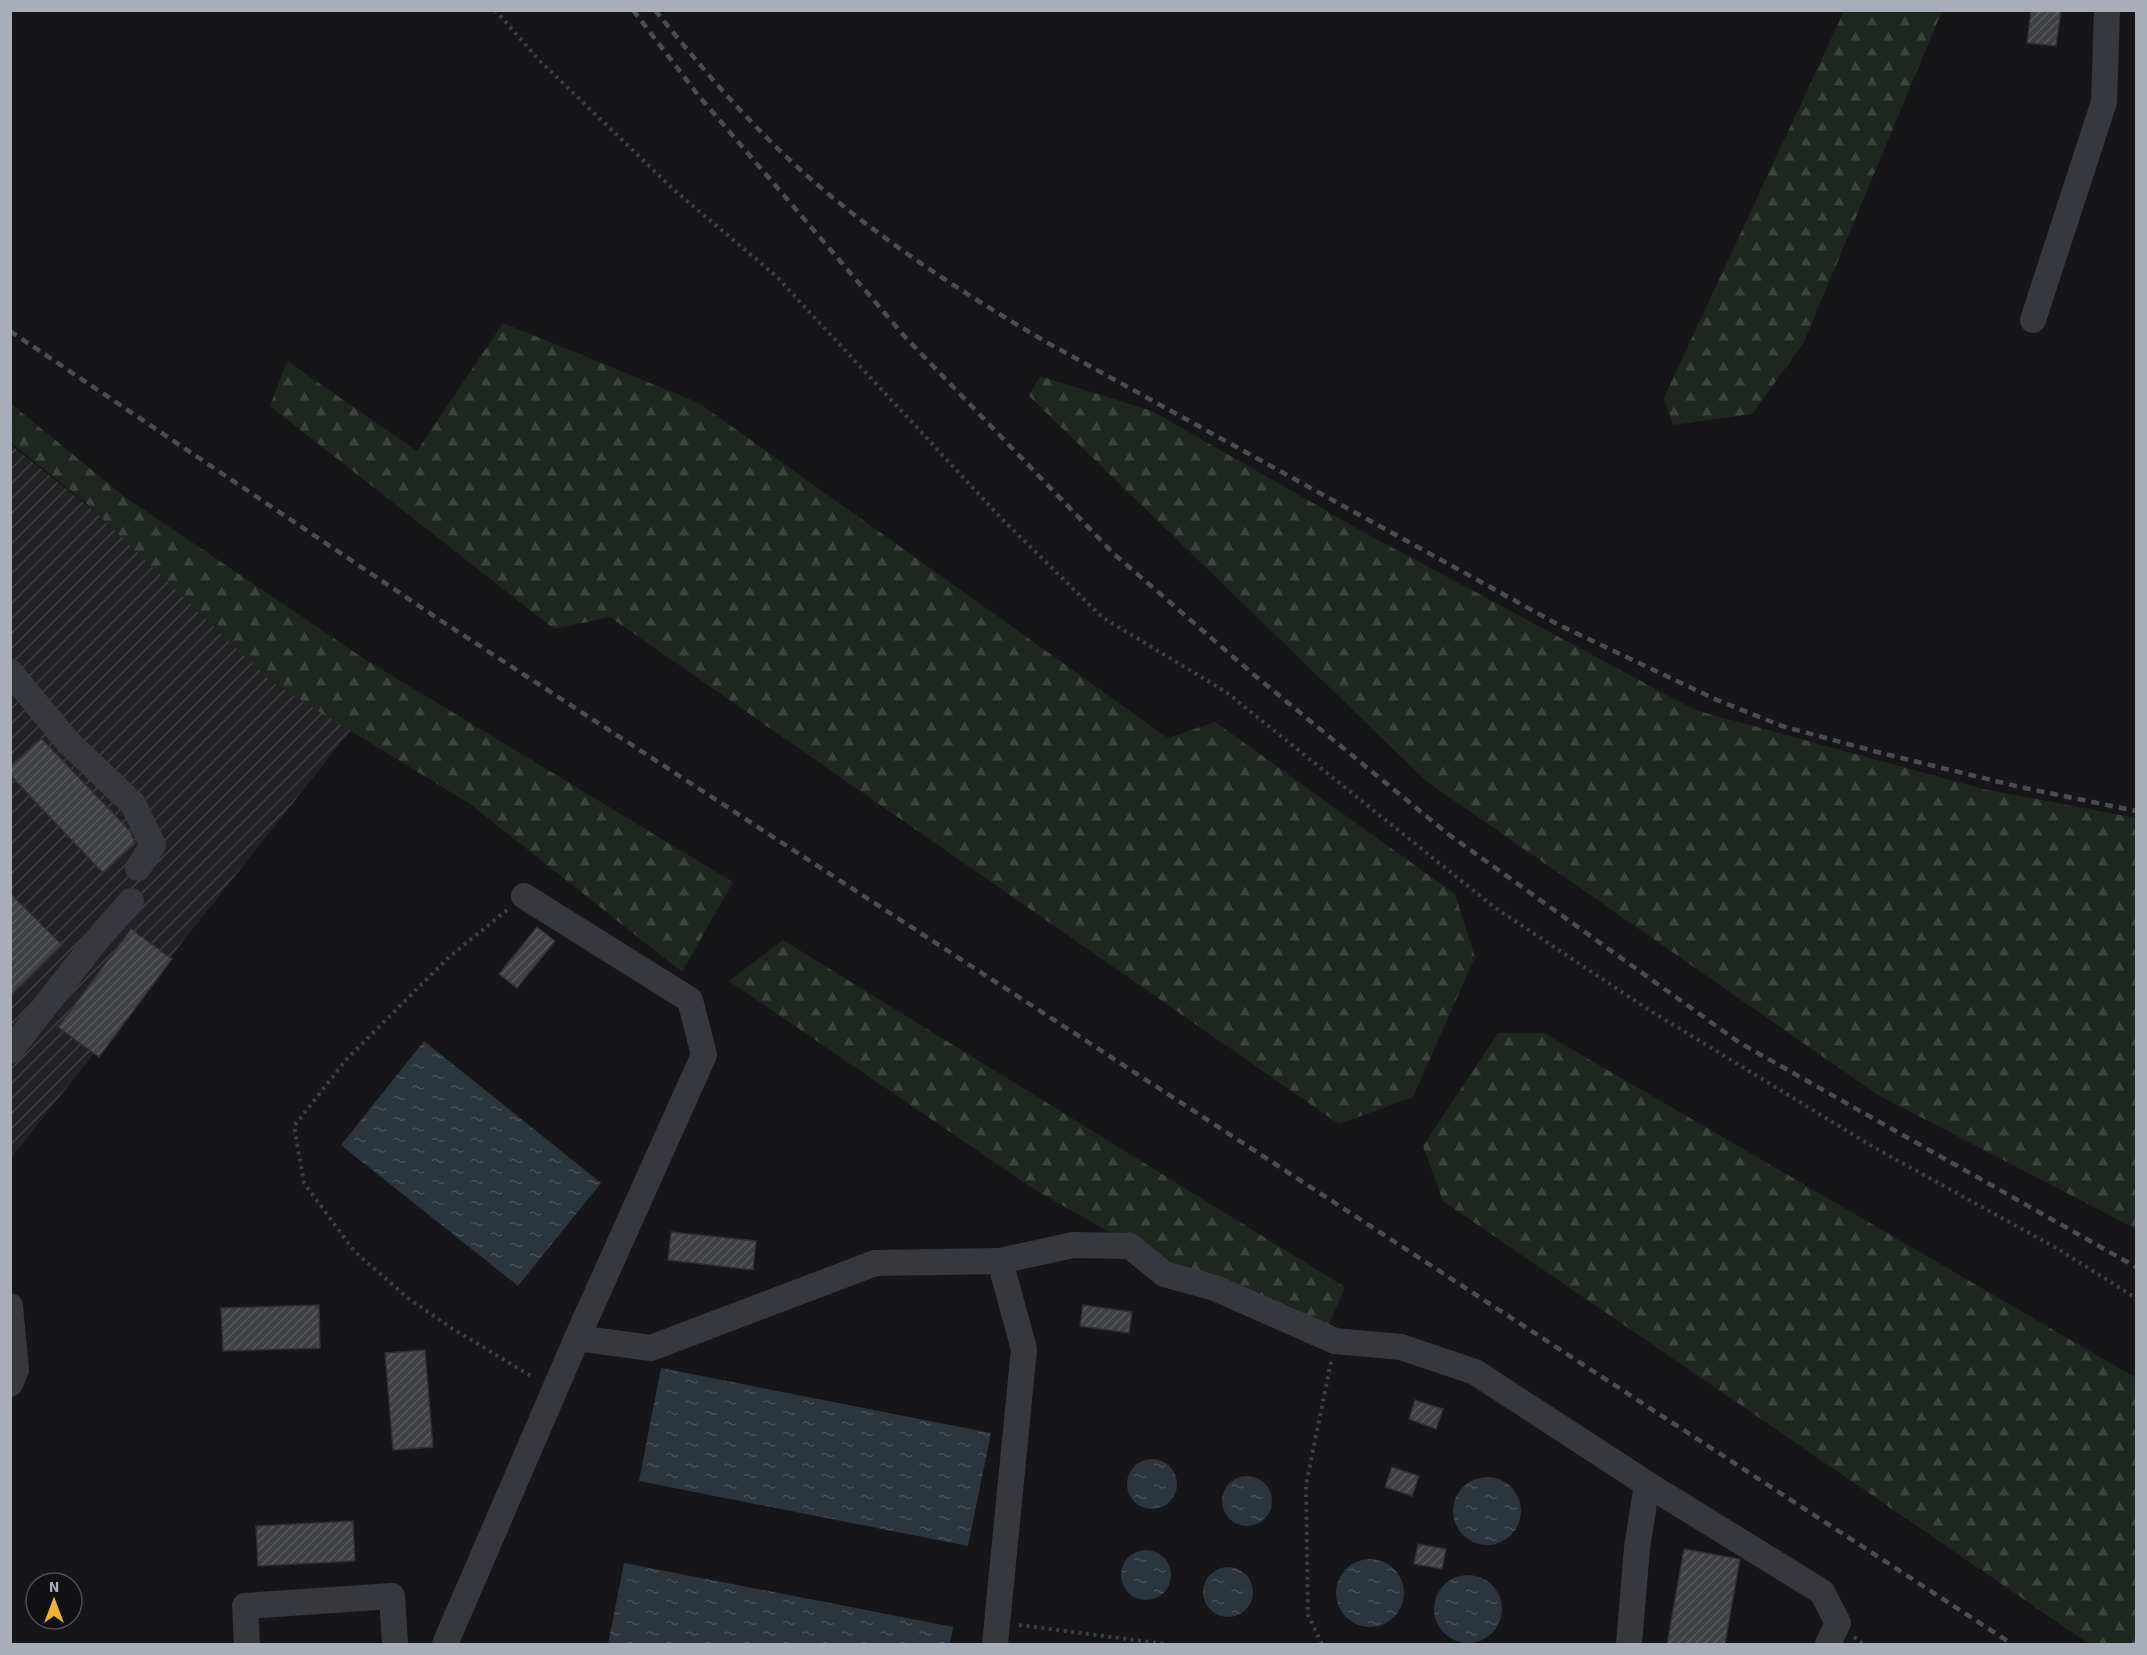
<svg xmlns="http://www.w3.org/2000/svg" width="2147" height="1655" font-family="'Source Sans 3',sans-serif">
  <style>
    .industrial { fill: url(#industrial-furrows) }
    .forest { fill: url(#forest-firs) }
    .water { fill: url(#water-ripples) }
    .building { fill: url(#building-hatch); stroke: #303034; stroke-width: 1.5 }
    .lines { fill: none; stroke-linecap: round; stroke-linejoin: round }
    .path { stroke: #3d3f44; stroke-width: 4; stroke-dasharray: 3 4.5; stroke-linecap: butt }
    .minor { stroke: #37383d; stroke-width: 26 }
    .rail { stroke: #4a4c52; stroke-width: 4.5; stroke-dasharray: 8 6; stroke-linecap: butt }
  </style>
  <defs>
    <pattern id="industrial-furrows" width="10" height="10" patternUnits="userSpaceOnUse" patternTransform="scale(1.5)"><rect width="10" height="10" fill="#222225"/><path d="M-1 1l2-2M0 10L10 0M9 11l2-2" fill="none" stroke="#3f3f43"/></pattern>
    <pattern id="forest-firs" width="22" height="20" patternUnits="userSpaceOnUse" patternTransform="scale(1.5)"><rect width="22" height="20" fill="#1e261f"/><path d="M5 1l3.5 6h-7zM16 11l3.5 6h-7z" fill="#3c433d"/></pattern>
    <pattern id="water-ripples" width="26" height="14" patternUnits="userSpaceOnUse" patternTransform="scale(1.5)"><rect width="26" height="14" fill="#2c353c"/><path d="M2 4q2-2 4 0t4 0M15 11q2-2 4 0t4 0" fill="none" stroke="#485056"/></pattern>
    <pattern id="building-hatch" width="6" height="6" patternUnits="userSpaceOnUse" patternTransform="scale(1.5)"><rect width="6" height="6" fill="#404145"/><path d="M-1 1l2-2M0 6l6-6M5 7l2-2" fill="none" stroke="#595a5e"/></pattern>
  </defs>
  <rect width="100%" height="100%" fill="#161618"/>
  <polygon class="industrial" points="11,445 358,721 11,1158"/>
  <g class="forest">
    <polygon points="1844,11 1942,11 1803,344 1752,414 1673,425 1664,398"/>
    <polygon points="503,323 699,403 1168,738 1215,722 1455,894 1475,957 1413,1097 1339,1124 610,617 554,629 270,406 287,361 417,451"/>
    <polygon points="1040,376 1152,411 1367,534 1695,710 1983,789 2136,818 2136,1229 1878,1095 1426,781 1029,396"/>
    <polygon points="11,404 125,497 366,660 733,882 682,972 470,804 271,682 83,500 11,443"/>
    <polygon points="783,940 1345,1287 1327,1329 1167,1265 1032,1188 729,981"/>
    <polygon points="1498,1033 1544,1033 2136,1378 2136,1644 2089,1644 1443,1201 1423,1146"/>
  </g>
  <g class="water">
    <polygon points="424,1041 601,1183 518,1286 341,1145"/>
    <polygon points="661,1368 991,1433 968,1546 639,1481"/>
    <circle cx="1152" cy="1484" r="25"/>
    <circle cx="1247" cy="1501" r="25"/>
    <circle cx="1487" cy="1511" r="34"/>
    <circle cx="1146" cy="1575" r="25"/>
    <circle cx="1370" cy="1593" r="34"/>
    <polygon points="624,1563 953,1627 950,1644 608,1644"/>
    <circle cx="1228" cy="1592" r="25"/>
    <circle cx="1468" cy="1609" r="34"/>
  </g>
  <g class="building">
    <polygon points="2031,10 2061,10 2056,46 2027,43"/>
    <polygon points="41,738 130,831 135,843 103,873 10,775 10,767"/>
    <polygon points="10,893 62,945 10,996"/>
    <polygon points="537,927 555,941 517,988 499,974"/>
    <polygon points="131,929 172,959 99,1057 58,1027"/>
    <polygon points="671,1232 756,1241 753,1270 668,1260"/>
    <polygon points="319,1305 320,1348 223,1351 221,1308"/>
    <polygon points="1083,1305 1132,1312 1129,1333 1080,1326"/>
    <polygon points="425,1350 433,1447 393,1450 385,1353"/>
    <polygon points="1415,1400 1443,1409 1436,1429 1409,1419"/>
    <polygon points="1392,1467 1419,1476 1412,1496 1385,1487"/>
    <polygon points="353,1521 355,1561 258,1566 256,1526"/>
    <polygon points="1418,1544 1446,1549 1442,1569 1414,1564"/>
    <polygon points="1684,1549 1740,1559 1725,1644 1667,1644"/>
  </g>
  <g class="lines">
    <g class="path">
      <polyline points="495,10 539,60 673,189 776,276 1001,518 1102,617 1226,692 1494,907 1646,1008 1875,1148 2058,1249 2136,1298"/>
      <polyline points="507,910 448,958 346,1060 294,1126 304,1183 354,1251 409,1299 450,1327 534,1378"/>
      <polyline points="1019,1625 1165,1644"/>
      <polyline points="1854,1637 1863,1644"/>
      <polyline points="1322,1644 1308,1615 1306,1485 1331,1362"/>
    </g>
    <g class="minor">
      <polyline points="2033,320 2104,102 2107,10"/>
      <polyline points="10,672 68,742 133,804 153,845 138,868"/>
      <polyline points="10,1051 95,942 131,901"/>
      <polyline points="1000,1261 1073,1245 1130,1246 1164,1274 1215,1288 1335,1341 1401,1347 1475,1372 1647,1484 1822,1592 1838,1623 1828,1644"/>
      <polyline points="10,1306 16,1370 10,1384"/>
      <polyline points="577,1338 651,1348 875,1263 1000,1261 1024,1349 995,1644"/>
      <polyline points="247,1644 245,1606 392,1596 395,1644"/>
      <polyline points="445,1644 577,1338 704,1055 690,1000 524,896"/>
      <polyline points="1629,1644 1637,1548 1647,1484"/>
    </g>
    <g class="rail">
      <polyline points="633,10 698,95 906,338 1114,554 1253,674 1448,834 1740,1043 2136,1267"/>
      <path d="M655,10C707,75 762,139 826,192C896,250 971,298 1048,343L1559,625L1717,700L1782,726L1881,753L2020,787L2136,811"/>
      <polyline points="10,331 440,620 2012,1644"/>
    </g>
  </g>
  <rect width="2147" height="1655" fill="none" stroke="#a8adb8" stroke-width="24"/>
  <g transform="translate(54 1601)"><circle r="28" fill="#111113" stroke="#4d4f55" stroke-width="1.5"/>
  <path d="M0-4.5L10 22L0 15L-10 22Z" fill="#f2b134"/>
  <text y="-9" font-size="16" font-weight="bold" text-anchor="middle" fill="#a8adb8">N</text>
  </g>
</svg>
